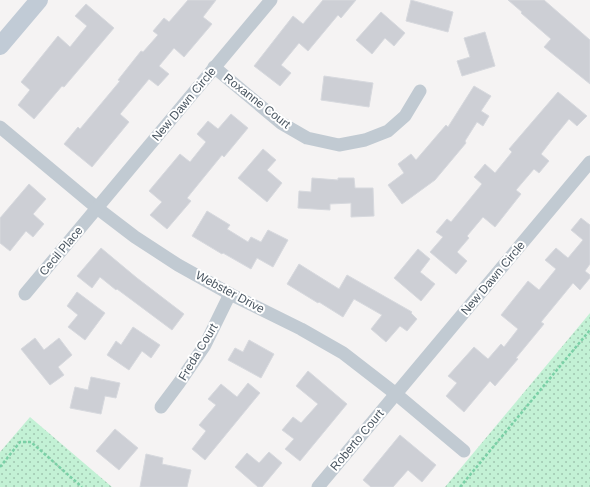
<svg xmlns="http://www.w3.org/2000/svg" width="590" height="487" font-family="Helvetica,sans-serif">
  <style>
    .grass { fill: url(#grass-dots) }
    .building { fill: #cdcfd5; stroke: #d7d9de }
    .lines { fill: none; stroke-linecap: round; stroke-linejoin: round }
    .path { stroke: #7ad0a6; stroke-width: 2.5; stroke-dasharray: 3 2; stroke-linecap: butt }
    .street { stroke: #c1cad2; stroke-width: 13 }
    .secondary { stroke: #c1cbd6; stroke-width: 18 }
    .labels { text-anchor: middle; stroke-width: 4; stroke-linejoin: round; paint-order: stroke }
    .street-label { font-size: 12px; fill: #4a5661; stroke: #fff }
  </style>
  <defs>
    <pattern id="grass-dots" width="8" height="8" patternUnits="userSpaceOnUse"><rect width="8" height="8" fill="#c3f1d5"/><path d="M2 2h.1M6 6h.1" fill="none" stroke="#a0c6b0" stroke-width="1.8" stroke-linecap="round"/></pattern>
  </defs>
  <rect width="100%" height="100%" fill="#f5f3f3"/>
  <g class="grass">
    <polygon points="590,313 590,487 445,487"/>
    <polygon points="30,417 112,487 0,487 0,452"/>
  </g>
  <g class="building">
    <polygon points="188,0 216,0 203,17 212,24 184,57 174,48 159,66 169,74 158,86 149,79 120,114 129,122 92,167 64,144 78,127 80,129 120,81 118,80 141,51 143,52 158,35 153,31 164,18 169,22"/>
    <polygon points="323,0 356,0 341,18 338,15 308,51 299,43 281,65 291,73 280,86 254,66 293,16 303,24"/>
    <polygon points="411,0 453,12 448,32 406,21"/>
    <polygon points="508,0 544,0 590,40 590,84 544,47 551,39 521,13 522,12"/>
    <polygon points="86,4 114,28 64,87 62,86 34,119 18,105 30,90 21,82 58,36 70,47 87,26 75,16"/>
    <polygon points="381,12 405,33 394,46 385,38 372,54 356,40"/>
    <polygon points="485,32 495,66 462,76 457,61 470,57 464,38"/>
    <polygon points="324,76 373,83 369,107 321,100"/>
    <polygon points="474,86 491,96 481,111 489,116 483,126 477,122 465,141 466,143 435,180 402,204 388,185 404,173 398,164 411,154 416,160 446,125 448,127"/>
    <polygon points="558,92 587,116 577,126 569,119 551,141 541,154 549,161 539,173 534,169 516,190 521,194 495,227 483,217 467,236 469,238 457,252 467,261 456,274 430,252 443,237 436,232 447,219 451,222 482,184 474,177 485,164 495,173 512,152 509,149"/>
    <polygon points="231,114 248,128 224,157 222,155 187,198 191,201 167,229 150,215 162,202 149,191 180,154 190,162 206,142 197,134 208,121 218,129"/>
    <polygon points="263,149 276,160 267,170 282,183 267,202 238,178"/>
    <polygon points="312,178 338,180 338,178 354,178 355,188 373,188 374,216 351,217 351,203 330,204 330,210 298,208 299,191 311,192"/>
    <polygon points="29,184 46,199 33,214 44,224 33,237 26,231 10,251 0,243 0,218"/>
    <polygon points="207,211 230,225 227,229 248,242 251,237 261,242 268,230 288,240 273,267 257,258 251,269 223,253 222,254 192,236"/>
    <polygon points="581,218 590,225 590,264 585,271 590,275 590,278 580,290 573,283 541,322 544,324 516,358 518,359 495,386 490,381 464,412 446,396 457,383 448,376 474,347 488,359 501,344 504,347 518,329 501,315 528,281 539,290 556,269 545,260 556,248 568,258 583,240 571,230"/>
    <polygon points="101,248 137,278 184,314 172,330 117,289 116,290 100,277 92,288 77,276"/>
    <polygon points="418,249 430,259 420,272 435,284 421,301 394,278"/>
    <polygon points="299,264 339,289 347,275 412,312 411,313 417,319 407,331 400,326 386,342 371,329 382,315 354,299 343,317 319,302 318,303 287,284"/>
    <polygon points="77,292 105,313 85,340 68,327 78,315 67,306"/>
    <polygon points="133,327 160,345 151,358 142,351 129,370 107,355 116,341 121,345"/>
    <polygon points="35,338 44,350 59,338 72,355 58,367 64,375 50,385 21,349"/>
    <polygon points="249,340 274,354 261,378 228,360 235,348 243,352"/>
    <polygon points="308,371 347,404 300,461 285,449 294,439 282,430 293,417 301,423 318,404 296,386"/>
    <polygon points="91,377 120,383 116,398 105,396 101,414 70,408 75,387 88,390"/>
    <polygon points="248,383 260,393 205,460 192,449 206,431 199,425 216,405 208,399 221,384 237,397"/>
    <polygon points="115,429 138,448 119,470 96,451"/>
    <polygon points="400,435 436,465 422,482 408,470 393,487 371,487 363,480"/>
    <polygon points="269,452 282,463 262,487 258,487 235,467 247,453 259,463"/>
    <polygon points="146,454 163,458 162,464 191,470 187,487 140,487"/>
  </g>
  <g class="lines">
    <g class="path">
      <polyline points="0,467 20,442 31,442 82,487"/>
      <polyline points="460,487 590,330"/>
    </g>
    <g class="street">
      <polyline points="214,67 281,123 307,138 339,145 365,140 388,131 405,116 420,91"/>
      <polyline points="0,127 97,208 135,237 178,265 230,294 301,329 343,353 396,394 464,451"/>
      <polyline points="25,294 271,0"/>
      <polyline points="161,407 179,383 205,345 230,294"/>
      <polyline points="318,487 590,162"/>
    </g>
    <polyline class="secondary" points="0,46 39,0"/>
  </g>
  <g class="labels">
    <g class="street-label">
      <text transform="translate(257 101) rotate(38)" y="4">Roxanne Court</text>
      <text transform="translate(184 104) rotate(-50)" y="4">New Dawn Circle</text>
      <text transform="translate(61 251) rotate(-50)" y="4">Cecil Place</text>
      <text transform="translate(493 278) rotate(-50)" y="4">New Dawn Circle</text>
      <text transform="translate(230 292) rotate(28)" y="4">Webster Drive</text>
      <text transform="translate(198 352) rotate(-59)" y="4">Freda Court</text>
      <text transform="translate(357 440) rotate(-50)" y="4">Roberto Court</text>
    </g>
  </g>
</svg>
